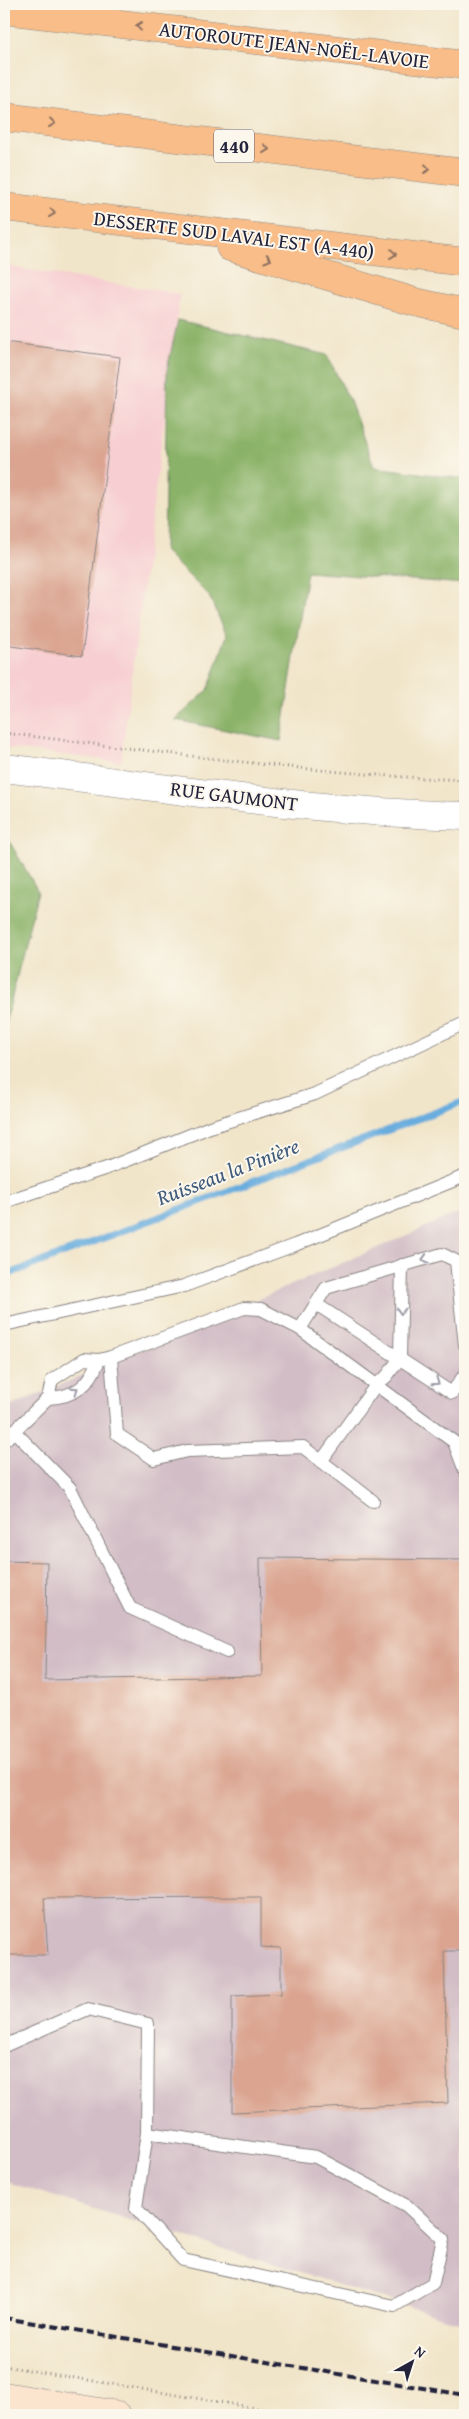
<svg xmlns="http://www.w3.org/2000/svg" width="469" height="2419" font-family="'Gentium Book Plus',serif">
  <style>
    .built { fill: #f7cfd2 }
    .industrial { fill: #d2bdc6 }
    .forest { fill: #8ab268; stroke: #566a52 }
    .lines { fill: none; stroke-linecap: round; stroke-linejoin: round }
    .stream { stroke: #69adde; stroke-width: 7 }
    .building { fill: #daa490 }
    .service-casing { stroke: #8a8482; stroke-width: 14 }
    .tertiary-casing { stroke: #8a8482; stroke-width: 29 }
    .secondary-casing { stroke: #8a8482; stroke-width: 29 }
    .trunk-casing { stroke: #8a8482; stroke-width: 29 }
    .motorway-casing { stroke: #8a8482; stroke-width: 29 }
    .path { stroke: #8a8482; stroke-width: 3; stroke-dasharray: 1 4; stroke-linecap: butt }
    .service { stroke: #fff; stroke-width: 12 }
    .tertiary { stroke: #fff; stroke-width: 28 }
    .secondary { stroke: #fce5cf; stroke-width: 28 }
    .trunk { stroke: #f8bd88; stroke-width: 28 }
    .motorway { stroke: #f8bd88; stroke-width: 28 }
    .rail { stroke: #22223b; stroke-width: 4; stroke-dasharray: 8 4; stroke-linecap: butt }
    .oneway { stroke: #8d7062 }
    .oneway2 { stroke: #9c9ca7 }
    .labels { text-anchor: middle; stroke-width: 4; stroke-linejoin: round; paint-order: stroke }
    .shield { fill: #fbf7ec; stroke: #636270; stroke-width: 1 }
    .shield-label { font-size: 19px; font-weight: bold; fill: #22223b }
    .street-label { font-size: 20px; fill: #22223b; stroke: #fbf7ec }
    .water-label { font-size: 21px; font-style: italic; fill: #3e5a7c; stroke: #fbf7ec }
  </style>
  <rect width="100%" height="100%" fill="#fbf7ec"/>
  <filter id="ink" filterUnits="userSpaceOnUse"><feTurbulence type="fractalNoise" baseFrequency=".02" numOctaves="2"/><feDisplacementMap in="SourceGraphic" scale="10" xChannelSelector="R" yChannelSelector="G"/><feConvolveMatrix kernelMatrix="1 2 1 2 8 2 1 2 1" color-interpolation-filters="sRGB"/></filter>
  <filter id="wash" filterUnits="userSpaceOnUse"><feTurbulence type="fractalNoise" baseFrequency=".0096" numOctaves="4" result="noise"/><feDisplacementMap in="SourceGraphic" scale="20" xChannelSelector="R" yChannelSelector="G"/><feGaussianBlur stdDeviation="1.12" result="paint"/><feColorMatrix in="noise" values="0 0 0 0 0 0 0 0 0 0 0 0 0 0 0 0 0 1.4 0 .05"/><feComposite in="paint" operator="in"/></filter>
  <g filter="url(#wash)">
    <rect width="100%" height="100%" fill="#f1e5c9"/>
    <polygon class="built" points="4,266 180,294 121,762 4,748"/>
    <polygon class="industrial" points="465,1210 465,2324 4,2181 4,1409"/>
    <g class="forest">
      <polygon points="178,320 327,355 350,401 374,467 465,479 465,584 307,572 281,741 175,720 208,690 227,635 209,596 164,551 167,370"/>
      <polygon points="4,832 38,891 4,1029"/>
    </g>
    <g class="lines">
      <polyline class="stream" points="4,1276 465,1101"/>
    </g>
    <g id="blocks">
      <g class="building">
        <polygon points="4,342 120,357 82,656 4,645"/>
        <polygon points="260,1558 465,1560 465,1951 444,1951 448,2103 232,2112 232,1996 281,1994 281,1948 261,1947 261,1897 44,1898 48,1955 4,1955 4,1561 47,1562 45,1680 262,1676"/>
      </g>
    </g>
  </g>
  <g filter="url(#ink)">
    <use href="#blocks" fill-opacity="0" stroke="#8a8482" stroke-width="1"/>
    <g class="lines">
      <defs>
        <g id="service">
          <polyline points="4,1202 107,1168 210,1127 315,1094 465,1023"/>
          <polyline points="316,1304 452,1393 465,1374"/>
          <polyline points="4,1325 184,1286 295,1245 465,1176"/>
          <polyline points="300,1329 326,1288 442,1254 456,1261 465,1345"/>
          <path d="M99,1360C90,1385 75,1397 48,1398L52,1380L84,1359L99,1360L111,1357"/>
          <polyline points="14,1431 70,1488 130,1608 227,1652"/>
          <polyline points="4,1441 48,1398"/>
          <polyline points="322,1460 376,1385 387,1376 400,1358 402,1265"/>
          <polyline points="373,1501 303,1447 187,1451 154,1459 117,1434 111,1357 244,1308 261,1309 300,1329 454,1442 465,1471"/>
          <polyline points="4,2046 88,2009 148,2024 147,2133 136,2208 183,2260 394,2306 433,2283 443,2239 407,2206 316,2157 147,2133"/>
        </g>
        <path id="tertiary" d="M4,768C157,786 311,812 465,816"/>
        <polyline id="secondary" points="4,2396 117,2415"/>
        <g id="trunk">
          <polyline points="4,207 465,262"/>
          <polyline points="230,247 415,302 465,313"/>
        </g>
        <g id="motorway">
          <polyline points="4,10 465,65"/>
          <polyline points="4,117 465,173"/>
        </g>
      </defs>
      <use href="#service" class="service-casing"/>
      <use href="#tertiary" class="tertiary-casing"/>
      <use href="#secondary" class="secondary-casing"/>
      <use href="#trunk" class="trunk-casing"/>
      <use href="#motorway" class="motorway-casing"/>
      <g class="path">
        <path d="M4,733C157,751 311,774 465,780"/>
        <polyline points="4,2366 297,2415"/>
      </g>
      <use href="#service" class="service"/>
      <use href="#tertiary" class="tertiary"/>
      <use href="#secondary" class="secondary"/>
      <use href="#trunk" class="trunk"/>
      <use href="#motorway" class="motorway"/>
      <polyline class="rail" points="4,2318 465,2395"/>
    </g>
    <defs><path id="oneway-chevron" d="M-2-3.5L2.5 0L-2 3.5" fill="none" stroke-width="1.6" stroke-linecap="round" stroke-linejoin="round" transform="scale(1.25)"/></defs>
    <g class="oneway">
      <use href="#oneway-chevron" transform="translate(139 26) rotate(-173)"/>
      <use href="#oneway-chevron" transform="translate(52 123) rotate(7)"/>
      <use href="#oneway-chevron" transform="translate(266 149) rotate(7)"/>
      <use href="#oneway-chevron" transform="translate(427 169) rotate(7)"/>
      <use href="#oneway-chevron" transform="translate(52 213) rotate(7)"/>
      <use href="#oneway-chevron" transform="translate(393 254) rotate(7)"/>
      <use href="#oneway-chevron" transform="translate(268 259) rotate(16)"/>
    </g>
    <g class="oneway2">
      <use href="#oneway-chevron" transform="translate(425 1259) rotate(164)"/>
      <use href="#oneway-chevron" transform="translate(401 1311) rotate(91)"/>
      <use href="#oneway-chevron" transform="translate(436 1382) rotate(34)"/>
      <use href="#oneway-chevron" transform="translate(75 1390) rotate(-35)"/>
    </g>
  </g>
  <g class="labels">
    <rect class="shield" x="214" y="129.5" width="40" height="33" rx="4"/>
    <g class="shield-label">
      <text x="234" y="153">440</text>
    </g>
    <g class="street-label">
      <text transform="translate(294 45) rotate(7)" y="7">AUTOROUTE JEAN-NOËL-LAVOIE</text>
      <text transform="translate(234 235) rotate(7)" y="7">DESSERTE SUD LAVAL EST (A-440)</text>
      <text transform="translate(234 796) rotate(7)" y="7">RUE GAUMONT</text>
    </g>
    <g class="water-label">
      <text transform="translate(228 1172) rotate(-21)" y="7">Ruisseau la Pinière</text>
    </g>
  </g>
  <rect width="469" height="2419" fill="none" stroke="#fbf7ec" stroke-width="20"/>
  <g transform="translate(412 2362) rotate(39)" stroke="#fbf7ec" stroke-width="4" paint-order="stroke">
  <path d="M0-4L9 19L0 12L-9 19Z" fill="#22223b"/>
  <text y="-8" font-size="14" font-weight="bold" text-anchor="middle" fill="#22223b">N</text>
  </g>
</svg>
